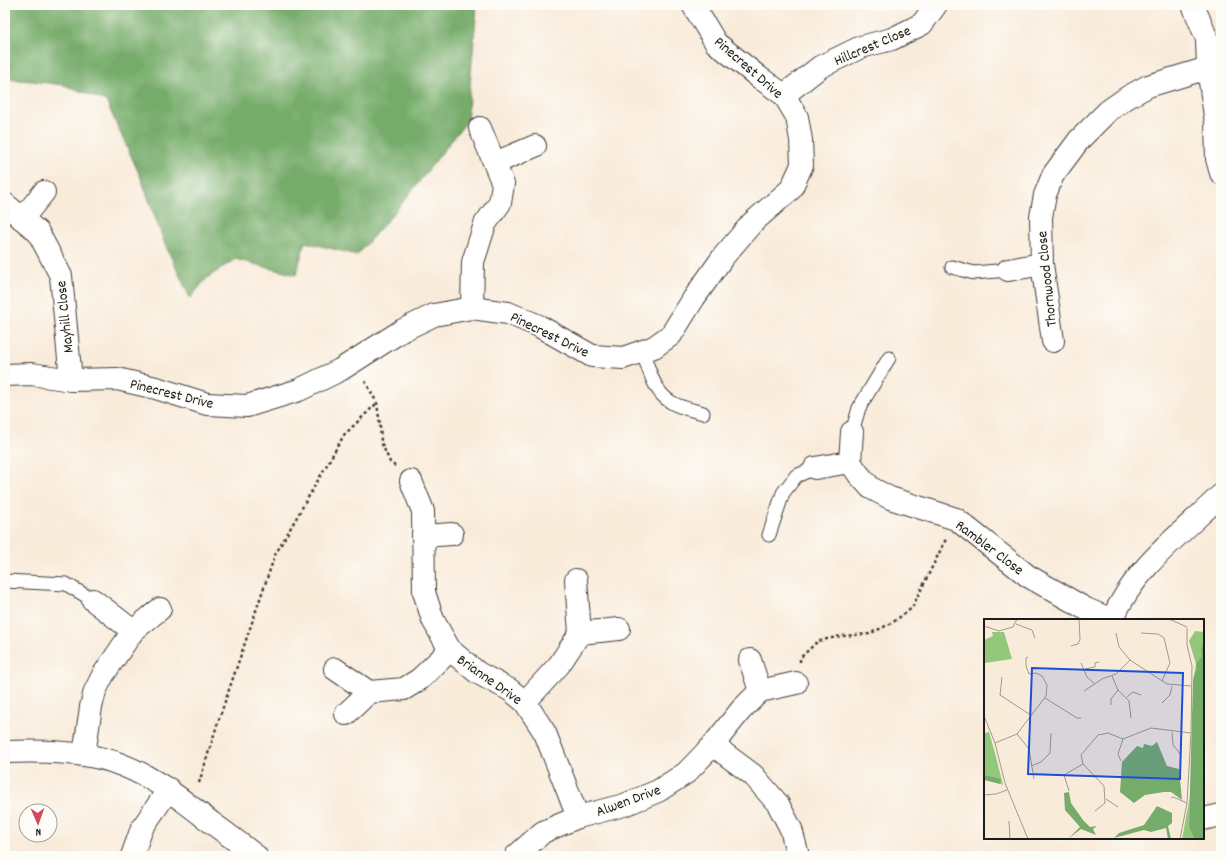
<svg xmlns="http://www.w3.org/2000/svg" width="1226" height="861" font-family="Dekko,sans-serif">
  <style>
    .forest { fill: #76ac6a; stroke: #496443 }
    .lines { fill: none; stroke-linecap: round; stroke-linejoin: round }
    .lane-casing { stroke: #3d3b38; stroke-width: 15 }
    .street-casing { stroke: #3d3b38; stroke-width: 24 }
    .path { stroke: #3d3b38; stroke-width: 2.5; stroke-dasharray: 3 3; stroke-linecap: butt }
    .lane { stroke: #fff; stroke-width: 13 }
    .street { stroke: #fff; stroke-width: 22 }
    .labels { text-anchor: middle; stroke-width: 3.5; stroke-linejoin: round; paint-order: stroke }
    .street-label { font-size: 15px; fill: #1c1c1c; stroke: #fdfcf7 }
    .inset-road { fill: none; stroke: #a1988e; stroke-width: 1 }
    .view { fill: #1d4ed8; fill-opacity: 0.15; stroke: #1d4ed8; stroke-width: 2 }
    .inset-edge { fill: none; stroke: #1c1c1c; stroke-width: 2 }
  </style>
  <rect width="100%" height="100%" fill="#fdfcf7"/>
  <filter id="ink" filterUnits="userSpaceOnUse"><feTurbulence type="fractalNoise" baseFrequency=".025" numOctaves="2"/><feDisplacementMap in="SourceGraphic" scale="8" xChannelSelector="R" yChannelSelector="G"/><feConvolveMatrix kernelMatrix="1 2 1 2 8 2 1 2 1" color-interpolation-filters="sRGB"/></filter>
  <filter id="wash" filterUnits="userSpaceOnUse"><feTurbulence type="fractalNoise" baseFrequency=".012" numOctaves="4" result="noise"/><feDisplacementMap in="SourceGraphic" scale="16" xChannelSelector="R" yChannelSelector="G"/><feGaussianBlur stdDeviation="0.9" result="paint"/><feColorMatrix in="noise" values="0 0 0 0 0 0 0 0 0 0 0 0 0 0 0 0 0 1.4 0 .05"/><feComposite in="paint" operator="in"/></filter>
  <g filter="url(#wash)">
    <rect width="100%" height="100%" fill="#f9ebda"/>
    <polygon class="forest" points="5,5 477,5 467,121 399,207 357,255 305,242 296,275 235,259 207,278 190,298 164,242 141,178 106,101 64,85 31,81 5,79"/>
  </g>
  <g filter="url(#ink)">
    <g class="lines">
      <defs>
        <g id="lane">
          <polyline points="952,267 974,273 1008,270"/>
          <path d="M642,351C649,368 654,393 671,402C680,408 693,410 703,413"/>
          <polyline points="852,432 859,408 889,358"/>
          <polyline points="769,535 783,493 796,476 815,468"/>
          <polyline points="5,581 66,584 93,600"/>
        </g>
        <g id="street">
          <polyline points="1193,5 1207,39 1208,68 1216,123 1217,159 1221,173"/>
          <polyline points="784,95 820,67 861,47 892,39 922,24 936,5"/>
          <polyline points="495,163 535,146"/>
          <polyline points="5,204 38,232 61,276 71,380"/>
          <polyline points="22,219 44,192"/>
          <polyline points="1008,270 1042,264"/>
          <polyline points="472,308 473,262 485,224 500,203 503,184 480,128"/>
          <polyline points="1053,341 1042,264 1041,217 1045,195 1053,175 1079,140 1108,111 1128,97 1148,86 1208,68"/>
          <polyline points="5,375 31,374 71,380 117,379 156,388 207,404 247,406 299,390 340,370 403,330 434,315 472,308 508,313 539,326 592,356 623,358 654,347 671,335 694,298 723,257 752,223 791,189 802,165 801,140 797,117 784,95 760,78 716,43 693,5"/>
          <polyline points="850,462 852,432"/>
          <polyline points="815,468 850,462 859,475 871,488 890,498 956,519 1028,576 1086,609 1112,620"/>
          <polyline points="411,481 423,511 424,592 433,620 450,650 478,673 510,690 525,702 545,733 578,817"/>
          <polyline points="423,536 452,534"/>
          <polyline points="93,600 133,631"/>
          <path d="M1112,620C1135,567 1181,534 1221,495"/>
          <polyline points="580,633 619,629"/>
          <polyline points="750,660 760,691"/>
          <polyline points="335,669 369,692 404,689 420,679 450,650"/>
          <polyline points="525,702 559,665 580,633 576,580"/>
          <polyline points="346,714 369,692"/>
          <polyline points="713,745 753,775 778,804 791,829 798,856"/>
          <path d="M5,752C40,751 78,751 111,761C153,775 178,797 212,823C227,834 242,845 256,856"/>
          <polyline points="84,755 91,707 95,691 103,675 133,631 160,609"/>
          <polyline points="1203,819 1221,815"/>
          <polyline points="132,856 142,828 169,789"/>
          <polyline points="516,856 543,832 578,817 624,805 658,791 686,773 713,745 741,710 760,691 796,683"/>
        </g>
      </defs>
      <use href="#lane" class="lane-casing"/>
      <use href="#street" class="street-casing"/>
      <g class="path">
        <polyline points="365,381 377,403 380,425 381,442 390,462 395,466"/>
        <polyline points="800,662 800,658 818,641 841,636 869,634 892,623 912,608 946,539"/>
        <polyline points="199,783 218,722 275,555 344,435 377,403"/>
      </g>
      <use href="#lane" class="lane"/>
      <use href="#street" class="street"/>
    </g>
  </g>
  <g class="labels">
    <g class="street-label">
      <text transform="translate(872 45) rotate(-23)" y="5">Hillcrest Close</text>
      <text transform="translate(749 67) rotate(41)" y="5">Pinecrest Drive</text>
      <text transform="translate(1046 279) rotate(-96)" y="5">Thornwood Close</text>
      <text transform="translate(64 317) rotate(-96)" y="5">Mayhill Close</text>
      <text transform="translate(550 334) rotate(26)" y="5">Pinecrest Drive</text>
      <text transform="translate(172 393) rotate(14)" y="5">Pinecrest Drive</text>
      <text transform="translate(990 547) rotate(37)" y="5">Rambler Close</text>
      <text transform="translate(490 679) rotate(35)" y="5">Brianne Drive</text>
      <text transform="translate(628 800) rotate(-20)" y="5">Alwen Drive</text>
    </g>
  </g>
  <g transform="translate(984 619)">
    <rect width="220" height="220" fill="#f9ebda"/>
    <path d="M211,12L220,13V41L209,61L212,45L205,22ZM8,13H20L28,40L1,44L0,21L9,17ZM5,113L11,134L19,166L0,158V114ZM206,177L205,208L210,220H198Z" fill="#93c87a"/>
    <path d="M220,23V220H210L205,208L209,61L213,50L212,45L218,37L217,31ZM173,123L183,147L195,150L198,181L187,173H180L161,176L150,184L136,173L138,143L153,127L159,129L160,125L168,127ZM0,156L17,160L16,165L0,161ZM85,173L87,184L99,201L106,208L113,207L109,210L112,216L97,210L84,220L96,208L81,191L80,174ZM173,187L188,194V204L184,207L187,220H184L182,209L167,213L160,211L130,219L135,214L160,206Z" fill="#76ac6a"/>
    <path class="inset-road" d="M185,0L203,8M32,5L48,11L51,19M0,7L15,12L29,8L33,0M132,14L135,28L146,41L183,65L207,67M157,14L174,15L180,19L186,44L178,62M87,27L94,25L96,20L95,0M97,44L103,58L111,65M101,50L111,48V44L115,43M128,57L134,71L145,82L147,99M18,58L16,76L45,95M100,72L118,60L132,55L146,41M143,78L149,73L157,76M61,79L93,99H97M178,84L186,76L188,67M127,86V80L134,71M0,97L11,124L21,164L44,220M188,113L189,126L197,136M33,115L45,130L50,160M11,124L33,115L62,77L63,66L58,57L52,54L45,55L42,47V39L44,38M137,142L134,135L139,120M47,147L57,143L66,134L67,114M85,172L80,156L99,145M0,176L12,175L23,171M187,179L189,178L203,184M122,180L134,188M111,192L121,184L120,167L99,145L97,136L114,116L124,114L139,120L167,109L207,114M25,202L26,220M196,220L203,184L207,114L208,47L203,26V9"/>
    <path class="view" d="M48,49L199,54L196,160L44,155Z"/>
    <rect width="220" height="220" class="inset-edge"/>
  </g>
  <rect width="1226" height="861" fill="none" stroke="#fdfcf7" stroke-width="20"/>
  <g transform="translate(38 823) rotate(178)"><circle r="19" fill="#fdfcf7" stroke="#a3a29f"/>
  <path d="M0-3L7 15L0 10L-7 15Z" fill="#d1495b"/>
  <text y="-6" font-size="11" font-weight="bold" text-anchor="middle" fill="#1c1c1c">N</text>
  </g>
</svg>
